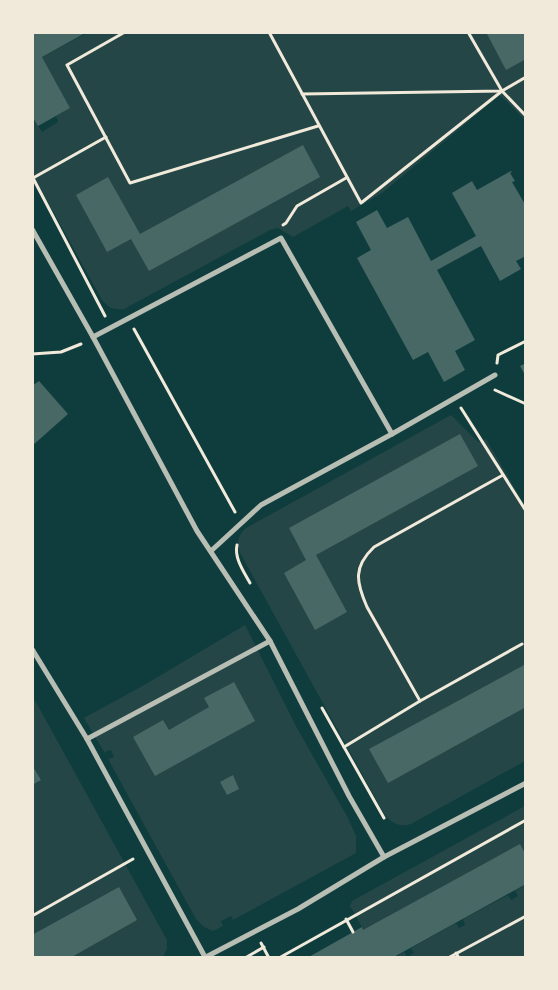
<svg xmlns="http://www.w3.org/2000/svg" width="558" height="990" font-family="Raleway,sans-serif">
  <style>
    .green { fill: #244646 }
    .building { fill: #486865 }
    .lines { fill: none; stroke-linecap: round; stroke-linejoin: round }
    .path { stroke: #f1e9da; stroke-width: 3 }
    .minor { stroke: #b8beb3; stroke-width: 5 }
  </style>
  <rect width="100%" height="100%" fill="#0f3d3e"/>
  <g class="green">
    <path d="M87,33H525V120L500,95L382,193L351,211L348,206L293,237L278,228L270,230L124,309C113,310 109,308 102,300L33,175L32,116L42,132L58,122L56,116L70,108L42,57Z"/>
    <path d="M451,415L478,442L486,439L525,506V761L411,824C398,828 390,822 383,812L239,551C236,542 239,534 246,528Z"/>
    <polygon points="245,625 297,728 348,818 356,836 356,853 233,920 231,916 221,921 223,926 213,931 204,927 196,919 108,759 114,757 111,750 105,752 107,757 84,718 146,684"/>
    <polygon points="32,695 167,940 167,949 163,957 33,957"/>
    <polygon points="525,806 525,855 496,857 364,931 350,906 352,901"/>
    <polygon points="525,885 525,957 394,958 404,952 407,957 414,953 411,948 456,923 459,928 465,925 463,919 508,895 511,900 518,896 515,891"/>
  </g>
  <g class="building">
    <polygon points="32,32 87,32 42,57 70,108 38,126 32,116"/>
    <polygon points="486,32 526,32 526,59 506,70"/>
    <polygon points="303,145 320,177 149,271 131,239 107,252 76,195 108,177 140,234"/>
    <polygon points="511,171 512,172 510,173 515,181 512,182 526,206 526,256 516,261 521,269 500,281 481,246 437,270 475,340 455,351 465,370 444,382 428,352 413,360 357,258 371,250 356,222 377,210 387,228 408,217 431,261 476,236 452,193 472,181 477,190"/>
    <polygon points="526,363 526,377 520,366"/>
    <polygon points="39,381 68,414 32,446 32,386"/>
    <polygon points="460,434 478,466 316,555 347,612 315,630 284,573 306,560 289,528"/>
    <polygon points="526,664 526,707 388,783 369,749"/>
    <polygon points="234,682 255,721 155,776 133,737 163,720 169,730 209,707 204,698"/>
    <polygon points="32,765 41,780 32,785"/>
    <polygon points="233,775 239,789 227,795 220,782"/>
    <polygon points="520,844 526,855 526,884 392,958 307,958 362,927 363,930"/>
    <polygon points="119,887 137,920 70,958 32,958 32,935"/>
  </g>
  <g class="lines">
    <g class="path">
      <polyline points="125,32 67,65 130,183 318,126"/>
      <polyline points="269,32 361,203 502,91 526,77"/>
      <polyline points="502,91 526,116"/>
      <polyline points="302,94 502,91 468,32"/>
      <polyline points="283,225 286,223 297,206 346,178"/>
      <polyline points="105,316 33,178 106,137"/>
      <polyline points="134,329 235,512"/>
      <polyline points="32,354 61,352 81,344"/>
      <polyline points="497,363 498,355 526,341"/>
      <polyline points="495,390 526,404"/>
      <polyline points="461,408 526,511"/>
      <path d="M237,545C234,558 244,572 250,583"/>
      <polyline points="420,701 522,644"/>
      <polyline points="322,708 384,818"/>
      <path d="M344,747L420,701L367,607C356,582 353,567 374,547L503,475"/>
      <polyline points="32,916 133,859"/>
      <polyline points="346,919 353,932"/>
      <polyline points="261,943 269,958"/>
      <polyline points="456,953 459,958"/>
      <polyline points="245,958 264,947"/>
      <polyline points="279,958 526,820"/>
      <polyline points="448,958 526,916"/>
    </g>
    <g class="minor">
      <polyline points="32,229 93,337 197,531 270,641 349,796 384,857"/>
      <polyline points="93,337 281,238 392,434"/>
      <polyline points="211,551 261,505 392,434 495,375"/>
      <polyline points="32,649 87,739 205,957"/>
      <polyline points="87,739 270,641"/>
      <polyline points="204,958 298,909 384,857 526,783"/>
    </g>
  </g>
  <rect width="558" height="990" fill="none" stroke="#f1e9da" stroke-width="68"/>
</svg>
